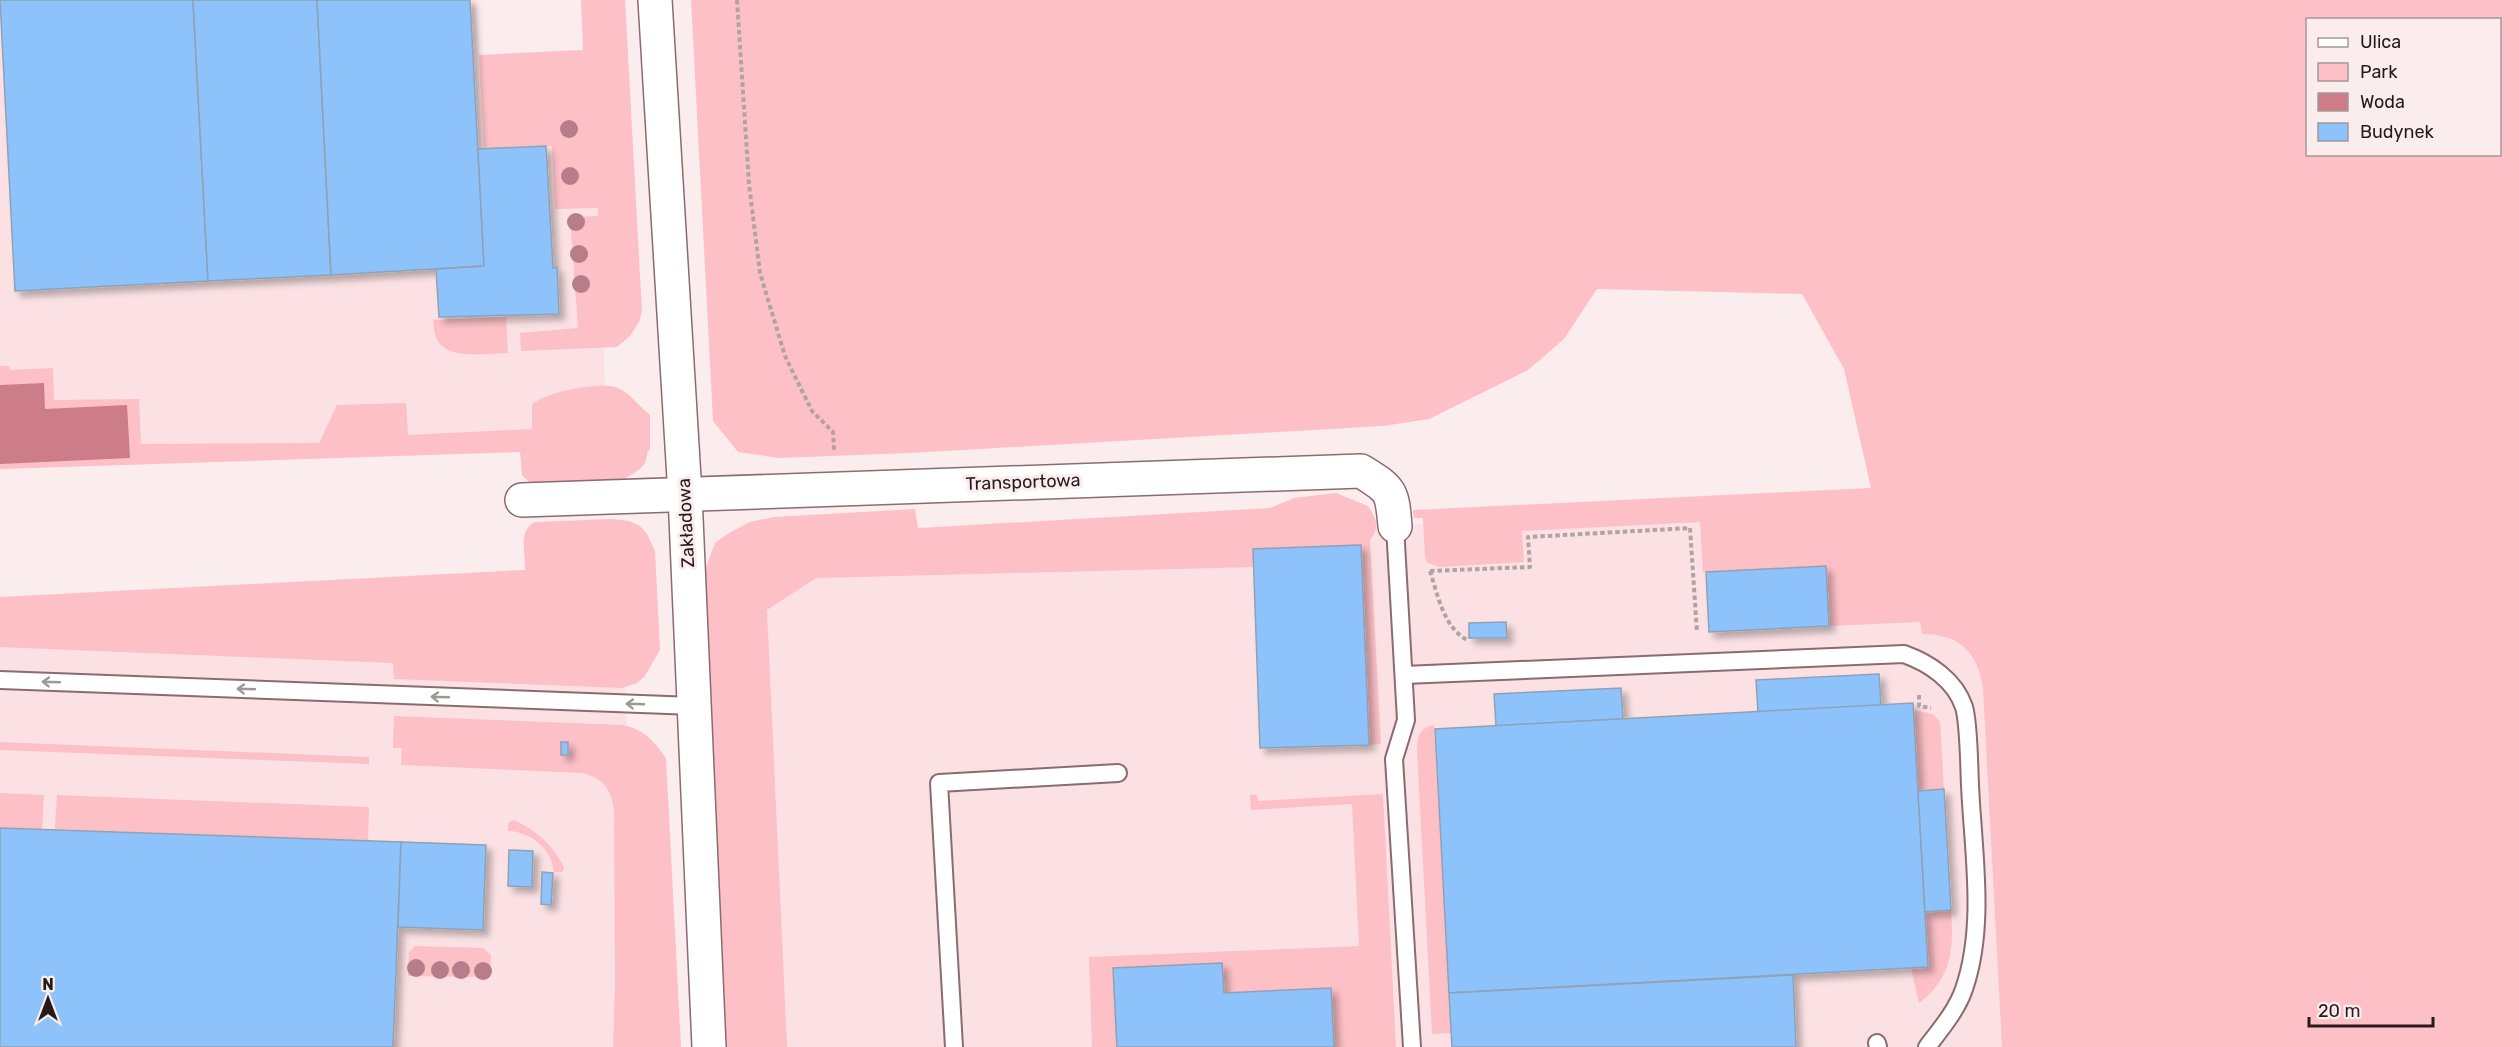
<svg xmlns="http://www.w3.org/2000/svg" width="2519" height="1047" font-family="Rubik,sans-serif">
  <style>
    .built { fill: #fbe1e3 }
    .green { fill: #fdc0c6; fill-rule: evenodd }
    .water { fill: #cc7d88 }
    .building { fill: #8ec2fb; stroke: #8ea2b7; stroke-width: 1.5; filter: url(#shadow) }
    .lines { fill: none; stroke-linecap: round; stroke-linejoin: round }
    .service-casing { stroke: #8a6c6f; stroke-width: 20 }
    .minor-casing { stroke: #8a6c6f; stroke-width: 36 }
    .path { stroke: #b1a3a4; stroke-width: 4; stroke-dasharray: 4.5 3; stroke-linecap: butt }
    .service { stroke: #fff; stroke-width: 16 }
    .minor { stroke: #fff; stroke-width: 33 }
    .tree { fill: #b77d89 }
    .oneway { stroke: #9d9898 }
    .labels { text-anchor: middle; stroke-width: 6; stroke-linejoin: round; paint-order: stroke }
    .street-label { font-size: 18px; fill: #261a1b; stroke: #fbedee }
  </style>
  <defs>
    <filter id="shadow"><feDropShadow dx="5.5" dy="5.5" stdDeviation="3" flood-color="#0004"/></filter>
  </defs>
  <rect width="100%" height="100%" fill="#fbedee"/>
  <g class="built">
    <polygon points="0,0 476,0 479,55 593,49 607,449 0,469"/>
    <polygon points="1873,499 1984,525 2011,1047 767,1047 743,589 773,555 1395,526"/>
    <polygon points="585,567 621,601 642,1047 0,1047 0,597"/>
  </g>
  <g class="green">
    <polygon points="581,0 625,0 642,311 639,322 630,336 617,347 521,351 520,333 578,328 570,217 598,216 598,208 555,209 552,146 484,149 479,55 583,50"/>
    <path d="M691,0H2519V1047H2002L1983,689C1978,652 1960,634 1922,634L1920,622L1829,626L1826,566L1703,572L1700,522L1522,531L1524,562L1440,567L1428,563L1425,558L1423,518H1414L1413,510L1871,488L1844,369L1802,294L1597,289L1564,339L1528,370L1429,419L1383,426L910,453L780,458L738,452L713,421ZM2308,20H2500V154H2308Z"/>
    <path d="M506,317L508,353C488,353 447,361 437,339C434,334 434,326 433,320Z"/>
    <path d="M0,366H9L10,370L53,368L54,400L139,399L141,444L319,443L337,405L406,403L408,435L532,429V405C543,392 602,381 618,388C631,393 639,407 650,415V450L648,451L645,463L640,469L621,481L531,484L522,475L520,452L0,469Z"/>
    <path d="M1336,493L1368,506C1377,520 1380,527 1370,540L1381,744L1369,745L1361,545L1254,549V567L816,578L767,610L787,1047H725L702,578L715,543L729,533L750,522L774,517L915,509L918,528L1270,508L1294,498Z"/>
    <path d="M611,519L629,521L640,526L647,534L655,551L660,650L645,676L637,683L622,688L394,679L393,663L0,647V597L525,570C526,553 517,531 535,522Z"/>
    <polygon points="1914,710 1933,714 1940,722 1944,789 1918,791"/>
    <path d="M394,716L621,725C643,728 654,741 666,758L681,1047H613L615,985L614,809C610,788 604,779 583,773L401,765L402,748H393Z"/>
    <path d="M1434,725L1451,1033L1432,1034L1417,750C1417,735 1419,729 1434,725Z"/>
    <polygon points="0,742 369,757 369,764 0,750"/>
    <polygon points="0,793 44,795 42,829 0,828"/>
    <polygon points="1383,794 1396,1047 1334,1047 1331,988 1224,993 1222,963 1113,968 1117,1047 1092,1047 1089,957 1359,946 1352,804 1251,810 1250,795 1257,795 1258,801"/>
    <polygon points="57,795 369,807 368,841 55,829"/>
    <path d="M514,820C537,831 552,844 564,867L562,872H554C551,848 531,832 508,831V823Z"/>
    <path d="M1951,910C1954,949 1952,978 1919,1003L1911,968L1925,912Z"/>
    <polygon points="415,946 483,948 491,955 490,977 408,976 409,952"/>
  </g>
  <polygon class="water" points="44,383 45,409 127,405 130,458 0,464 0,385"/>
  <g class="building">
    <polygon points="0,0 193,0 208,281 15,291"/>
    <polygon points="193,0 317,0 331,275 208,281"/>
    <polygon points="317,0 470,0 484,266 331,275"/>
    <polygon points="546,146 553,268 557,267 559,314 439,317 436,269 484,266 478,149"/>
    <polygon points="1358,545 1361,545 1369,745 1260,748 1253,549"/>
    <polygon points="1826,566 1829,626 1709,632 1706,572"/>
    <polygon points="1506,622 1507,638 1469,638 1469,623"/>
    <polygon points="1879,674 1881,706 1758,712 1756,680"/>
    <polygon points="1621,688 1623,719 1496,726 1494,694"/>
    <polygon points="1913,703 1928,967 1449,993 1435,729"/>
    <rect x="561" y="742" width="7" height="13"/>
    <polygon points="1944,789 1951,910 1925,912 1918,791"/>
    <polygon points="0,828 401,842 393,1047 0,1047"/>
    <polygon points="401,842 486,845 483,930 398,927"/>
    <polygon points="509,850 533,851 532,887 508,886"/>
    <polygon points="542,872 553,873 551,905 541,904"/>
    <polygon points="1222,963 1224,993 1331,988 1334,1047 1117,1047 1113,968"/>
    <polygon points="1793,975 1796,1047 1452,1047 1449,993"/>
  </g>
  <g class="lines">
    <defs>
      <g id="service">
        <polyline points="1395,526 1406,720 1394,759 1412,1047"/>
        <path d="M1404,675L1904,654C1929,663 1955,680 1964,707C1969,724 1969,765 1970,785C1973,852 1986,925 1964,989C1957,1010 1940,1030 1927,1047"/>
        <polyline points="0,680 694,706"/>
        <polyline points="1877,1043 1878,1047"/>
        <polyline points="954,1047 939,783 1118,773"/>
      </g>
      <g id="minor">
        <polyline points="655,0 685,495 709,1047"/>
        <path d="M522,500L1361,471C1392,490 1392,491 1395,526"/>
      </g>
    </defs>
    <use href="#service" class="service-casing"/>
    <use href="#minor" class="minor-casing"/>
    <g class="path">
      <polyline points="737,0 749,184 760,273 785,356 812,411 833,432 834,450"/>
      <path d="M1430,571C1438,596 1444,629 1469,641"/>
      <polyline points="1430,571 1530,567 1528,537 1690,528 1697,632"/>
      <polyline points="1919,695 1919,706 1931,708"/>
    </g>
    <use href="#service" class="service"/>
    <use href="#minor" class="minor"/>
  </g>
  <g class="tree">
    <circle cx="569" cy="129" r="9"/>
    <circle cx="570" cy="176" r="9"/>
    <circle cx="576" cy="222" r="9"/>
    <circle cx="579" cy="254" r="9"/>
    <circle cx="581" cy="284" r="9"/>
    <circle cx="416" cy="968" r="9"/>
    <circle cx="440" cy="970" r="9"/>
    <circle cx="461" cy="970" r="9"/>
    <circle cx="483" cy="971" r="9"/>
  </g>
  <defs><path id="oneway-shaft" d="M-6 0H5M1.5-3L5.5 0L1.5 3" fill="none" stroke-width="1.6" stroke-linecap="round" stroke-linejoin="round" transform="scale(1.5)"/></defs>
  <g class="oneway">
    <use href="#oneway-shaft" transform="translate(51 682) rotate(-178)"/>
    <use href="#oneway-shaft" transform="translate(246 689) rotate(-178)"/>
    <use href="#oneway-shaft" transform="translate(440 697) rotate(-178)"/>
    <use href="#oneway-shaft" transform="translate(635 704) rotate(-178)"/>
  </g>
  <g class="labels">
    <g class="street-label">
      <text transform="translate(1023 482) rotate(-2)" y="6">Transportowa</text>
      <text transform="translate(686 523) rotate(-93)" y="6">Zakładowa</text>
    </g>
  </g>
  <rect x="2306" y="18" width="195" height="138" fill="#fbedee" stroke="#a6999a" stroke-width="1.5"/>
  <rect x="2318" y="38" width="30" height="9" fill="#ffffff" stroke="#a6999a" stroke-width="1.5"/>
  <text x="2360" y="48" font-size="18" fill="#261a1b">Ulica</text>
  <rect x="2318" y="63" width="30" height="18" fill="#fdc0c6" stroke="#a6999a" stroke-width="1.5"/>
  <text x="2360" y="78" font-size="18" fill="#261a1b">Park</text>
  <rect x="2318" y="93" width="30" height="18" fill="#cc7d88" stroke="#a6999a" stroke-width="1.5"/>
  <text x="2360" y="108" font-size="18" fill="#261a1b">Woda</text>
  <rect x="2318" y="123" width="30" height="18" fill="#8ec2fb" stroke="#a6999a" stroke-width="1.5"/>
  <text x="2360" y="138" font-size="18" fill="#261a1b">Budynek</text>
  <g transform="translate(48 999)" stroke="#fbedee" stroke-width="4.5" paint-order="stroke">
  <path d="M0-4.5L10 22L0 15L-10 22Z" fill="#261a1b"/>
  <text y="-9" font-size="16" font-weight="bold" text-anchor="middle" fill="#261a1b">N</text>
  </g>
  <path d="M2309 1017v9h124v-9" fill="none" stroke="#261a1b" stroke-width="3"/>
  <text x="2318" y="1017" font-size="18" fill="#261a1b" stroke="#fbedee" stroke-width="4.5" paint-order="stroke">20 m</text>
</svg>
